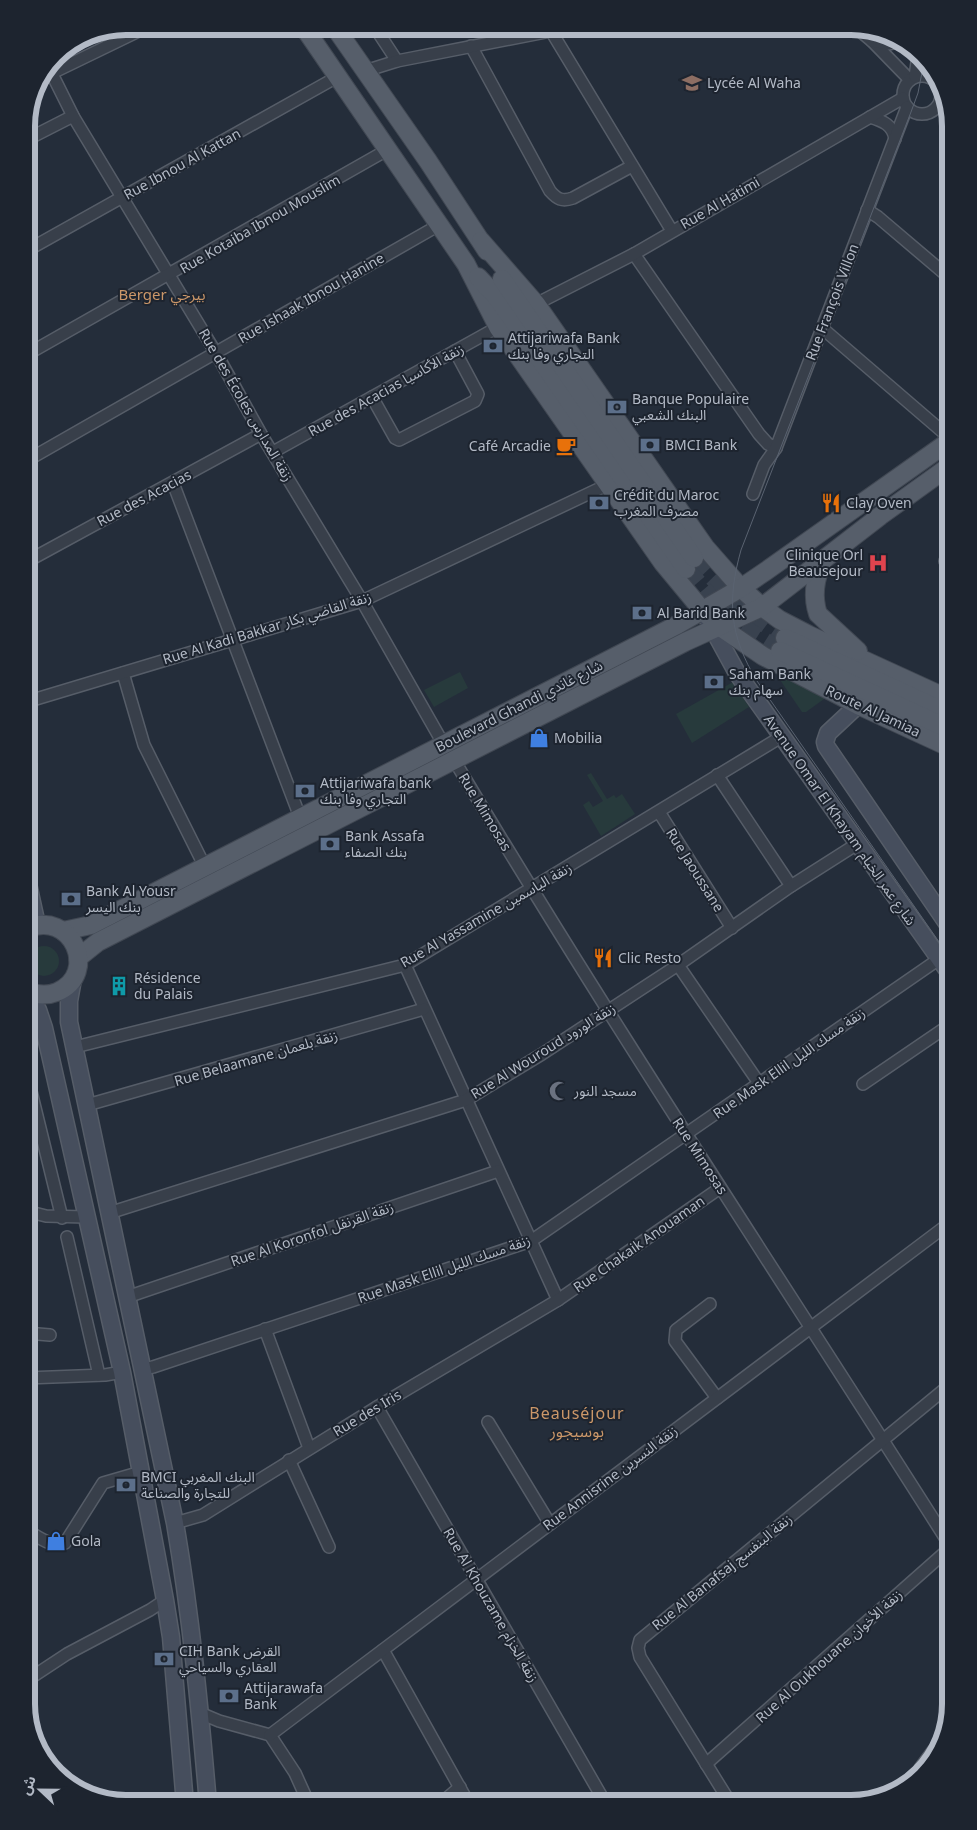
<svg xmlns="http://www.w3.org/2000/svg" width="977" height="1830" font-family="'Noto Sans','Noto Sans Arabic',sans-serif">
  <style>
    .green { fill: #273a3c }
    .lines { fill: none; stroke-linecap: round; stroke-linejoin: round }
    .primary-tunnel { stroke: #39424f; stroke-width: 18; stroke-dasharray: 18 9; stroke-linecap: butt }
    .minor-casing { stroke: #565d68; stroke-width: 14 }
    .secondary-casing { stroke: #565d68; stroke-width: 19 }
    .primary-casing { stroke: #414853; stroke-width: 20 }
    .minor { stroke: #383f4a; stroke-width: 11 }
    .secondary { stroke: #464e5d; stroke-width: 16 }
    .primary { stroke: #565e6a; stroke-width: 18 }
    .tram { stroke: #5a6371; stroke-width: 1 }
    .labels { text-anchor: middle; stroke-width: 4; stroke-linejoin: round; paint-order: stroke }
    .poi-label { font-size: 14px; fill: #b3bac6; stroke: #1d242f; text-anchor: start }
    .street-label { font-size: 14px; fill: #b3bac6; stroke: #1d242f }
    .neighbourhood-label { font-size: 15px; fill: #cb9769; stroke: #1d242f }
    .quarter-label { font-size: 16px; letter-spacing: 1px; fill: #cb9769; stroke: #1d242f }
    .rim { fill: none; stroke: #b3bac6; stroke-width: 6 }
  </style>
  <rect width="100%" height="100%" fill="#242d3a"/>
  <g class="green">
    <polygon points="460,672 468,688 434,707 424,690"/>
    <polygon points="776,674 823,696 824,699 806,712 802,712"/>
    <polygon points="733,682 749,707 692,743 676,714"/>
    <polygon points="591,773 607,799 614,795 616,798 622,794 635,814 601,836 583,805 589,801 593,807 603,801 587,775"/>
    <circle cx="44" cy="961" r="15"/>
  </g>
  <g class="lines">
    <g class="primary-tunnel">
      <path d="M694,558C723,589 750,615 785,638"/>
      <polyline points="686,569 721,610 747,630 780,651"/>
    </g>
    <defs>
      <g id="minor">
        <polyline points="374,26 397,61"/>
        <polyline points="548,26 672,231"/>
        <polyline points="854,26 872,41 910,80"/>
        <polyline points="872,41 889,44 898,42"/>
        <path d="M471,46L550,191C557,199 562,202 573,198L632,166"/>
        <polyline points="48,66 73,116 216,353 261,434 362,601 444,745"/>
        <polyline points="365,71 397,61 551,31"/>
        <polyline points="52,73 149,26"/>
        <circle cx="922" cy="95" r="19"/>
        <polyline points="915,77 918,55"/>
        <path d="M870,117C883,121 893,125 895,139"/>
        <polyline points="26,140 73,116"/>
        <polyline points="867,210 878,217 951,279"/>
        <polyline points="26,251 337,77"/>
        <polyline points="634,254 759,434 768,444 776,448"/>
        <polyline points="536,304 634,254 903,98"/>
        <polyline points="822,328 951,439"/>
        <polyline points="26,355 387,150"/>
        <polyline points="372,397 395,438 399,440 475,401 478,394 455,351"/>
        <polyline points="273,452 498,327"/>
        <polyline points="26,461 439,225"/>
        <polyline points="173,483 300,817"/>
        <polyline points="753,494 764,465 776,448 907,107"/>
        <polyline points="945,561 951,567"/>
        <polyline points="26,562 261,434"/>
        <polyline points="123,673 144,745 205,867"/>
        <polyline points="26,702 362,601 609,484"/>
        <path d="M454,760C613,1027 785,1285 951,1547"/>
        <polyline points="717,775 791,886"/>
        <polyline points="659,812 732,928"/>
        <polyline points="405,965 558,1300"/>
        <polyline points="678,965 759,1083"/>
        <polyline points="75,1047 405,965 781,737"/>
        <polyline points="26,1071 62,1218"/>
        <polyline points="863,1084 951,1024"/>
        <polyline points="87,1105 424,1009"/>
        <polyline points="26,1211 46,1216 86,1217"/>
        <polyline points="109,1213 466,1100 542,1054 678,965 791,886 857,844"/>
        <polyline points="67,1237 99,1375"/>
        <polyline points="26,1255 27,1253"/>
        <polyline points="127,1297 498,1171"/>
        <polyline points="710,1304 676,1330 675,1341 717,1398"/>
        <polyline points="265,1329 309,1448"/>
        <polyline points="26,1333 50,1335"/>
        <polyline points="143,1369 153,1367 531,1241 939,959"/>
        <polyline points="26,1378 105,1375 122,1372"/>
        <polyline points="377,1407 606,1804"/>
        <polyline points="488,1422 550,1524"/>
        <polyline points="289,1460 329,1547"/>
        <polyline points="175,1523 203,1515 377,1407 558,1300 720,1188"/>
        <path d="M26,1530C37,1536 53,1549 65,1543L103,1483L141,1472"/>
        <polyline points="383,1650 469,1804"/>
        <polyline points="26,1681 67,1654 150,1610 165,1600"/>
        <polyline points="200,1713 219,1721 270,1735 295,1773 309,1804"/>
        <polyline points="270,1735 951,1222"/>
        <polyline points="51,1763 52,1764"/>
        <polyline points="706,1764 951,1547"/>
        <polyline points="440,1804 460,1787"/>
        <polyline points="731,1804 640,1657 638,1648 640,1640 951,1384"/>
      </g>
      <g id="secondary">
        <polyline points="707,618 737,673 951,975"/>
        <polyline points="858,705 828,733 825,742 826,746 951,929"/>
        <polyline points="26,875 37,925"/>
        <path d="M73,979L69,1001V1022L175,1523C191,1616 200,1710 208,1804"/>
        <polyline points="27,990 38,1010 44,1028 122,1372 165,1600 171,1637 185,1804"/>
        <polyline points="922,1770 936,1751"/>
      </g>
      <g id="primary">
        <polyline points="303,26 466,264 498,327 663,563 702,610 719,626 763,656 858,705 951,748"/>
        <polyline points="334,26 428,161 487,251"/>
        <polyline points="481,241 536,304 705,547 741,588 762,607 780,620 809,635 951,700"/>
        <polyline points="478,277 496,296 686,569"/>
        <polyline points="502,279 694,558"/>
        <path d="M823,561C815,578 812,596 818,614L858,651"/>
        <polyline points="785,638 951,715"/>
        <polyline points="780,651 951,730"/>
        <polyline points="63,931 91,925 677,625 741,588 766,571 951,440"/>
        <polyline points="78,958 98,942 685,642 762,607 880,516 951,465"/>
        <path d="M26,990C36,995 47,996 57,992C100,974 72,908 26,929"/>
      </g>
    </defs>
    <use href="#minor" class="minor-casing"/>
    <use href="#secondary" class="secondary-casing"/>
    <use href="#primary" class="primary-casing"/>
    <use href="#minor" class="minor"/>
    <use href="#secondary" class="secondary"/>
    <use href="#primary" class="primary"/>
    <path class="tram" d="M924,62L918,93L911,112L741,550C727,600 729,635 757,681L951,959"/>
  </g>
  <defs>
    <symbol id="school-bare" viewBox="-9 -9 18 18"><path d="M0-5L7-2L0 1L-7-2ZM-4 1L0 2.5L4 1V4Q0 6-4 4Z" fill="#8d6e63" stroke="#1d242f" stroke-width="2.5" paint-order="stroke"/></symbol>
    <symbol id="bank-bare" viewBox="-9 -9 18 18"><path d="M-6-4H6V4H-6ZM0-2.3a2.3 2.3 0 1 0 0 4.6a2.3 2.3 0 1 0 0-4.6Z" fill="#5c6f8a" stroke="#1d242f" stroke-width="2.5" paint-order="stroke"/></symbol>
    <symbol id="cafe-bare" viewBox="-9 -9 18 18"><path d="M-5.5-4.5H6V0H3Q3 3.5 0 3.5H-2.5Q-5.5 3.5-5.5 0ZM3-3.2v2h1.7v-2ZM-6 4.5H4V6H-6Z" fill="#e8710a" stroke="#1d242f" stroke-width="2.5" paint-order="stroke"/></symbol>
    <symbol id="restaurant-bare" viewBox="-9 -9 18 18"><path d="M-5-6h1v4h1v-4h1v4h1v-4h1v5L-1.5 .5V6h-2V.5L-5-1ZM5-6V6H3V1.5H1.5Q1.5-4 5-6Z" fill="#e8710a" stroke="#1d242f" stroke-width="2.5" paint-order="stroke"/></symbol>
    <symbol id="hospital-bare" viewBox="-9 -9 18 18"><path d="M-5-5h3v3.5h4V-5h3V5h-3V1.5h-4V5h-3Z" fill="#e0444e" stroke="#1d242f" stroke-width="2.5" paint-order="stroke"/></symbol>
    <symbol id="shop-bare" viewBox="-9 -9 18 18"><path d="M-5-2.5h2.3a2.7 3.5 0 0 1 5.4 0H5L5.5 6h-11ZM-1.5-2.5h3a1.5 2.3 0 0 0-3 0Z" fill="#3f7fe0" stroke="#1d242f" stroke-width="2.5" paint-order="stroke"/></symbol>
    <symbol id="building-bare" viewBox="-9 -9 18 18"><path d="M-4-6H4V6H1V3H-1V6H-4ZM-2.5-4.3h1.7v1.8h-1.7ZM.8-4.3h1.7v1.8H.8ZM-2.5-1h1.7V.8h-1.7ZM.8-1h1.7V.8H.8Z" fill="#0f9aa8" stroke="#1d242f" stroke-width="2.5" paint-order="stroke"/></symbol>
    <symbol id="mosque-bare" viewBox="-9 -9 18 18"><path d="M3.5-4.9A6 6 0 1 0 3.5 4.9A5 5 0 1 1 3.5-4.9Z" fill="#6b7280" stroke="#1d242f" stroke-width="2.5" paint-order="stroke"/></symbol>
  </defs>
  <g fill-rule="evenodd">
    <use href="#school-bare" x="678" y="69" width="28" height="28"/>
    <use href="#bank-bare" x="479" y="332" width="28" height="28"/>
    <use href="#bank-bare" x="603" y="393" width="28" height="28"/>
    <use href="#bank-bare" x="636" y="431" width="28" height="28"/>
    <use href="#cafe-bare" x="552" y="432" width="28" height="28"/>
    <use href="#bank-bare" x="585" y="489" width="28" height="28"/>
    <use href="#restaurant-bare" x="817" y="489" width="28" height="28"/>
    <use href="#hospital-bare" x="864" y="549" width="28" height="28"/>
    <use href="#bank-bare" x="628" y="599" width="28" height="28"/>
    <use href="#bank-bare" x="700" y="668" width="28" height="28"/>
    <use href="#shop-bare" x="525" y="724" width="28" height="28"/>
    <use href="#bank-bare" x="291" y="777" width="28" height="28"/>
    <use href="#bank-bare" x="316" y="830" width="28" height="28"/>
    <use href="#bank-bare" x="57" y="885" width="28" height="28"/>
    <use href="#restaurant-bare" x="589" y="944" width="28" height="28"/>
    <use href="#building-bare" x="105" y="972" width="28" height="28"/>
    <use href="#mosque-bare" x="545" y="1077" width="28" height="28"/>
    <use href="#bank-bare" x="112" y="1471" width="28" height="28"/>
    <use href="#shop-bare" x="42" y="1527" width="28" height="28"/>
    <use href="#bank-bare" x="150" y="1645" width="28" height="28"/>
    <use href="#bank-bare" x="215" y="1682" width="28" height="28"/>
  </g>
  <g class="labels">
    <g class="poi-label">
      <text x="707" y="88">Lycée Al Waha</text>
      <text x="508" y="343">Attijariwafa Bank<tspan x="508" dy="16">التجاري وفا بنك</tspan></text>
      <text x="632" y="404">Banque Populaire<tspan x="632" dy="16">البنك الشعبي</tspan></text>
      <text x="665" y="450">BMCI Bank</text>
      <text x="551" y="451" text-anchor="end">Café Arcadie</text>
      <text x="614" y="500">Crédit du Maroc<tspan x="614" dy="16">مصرف المغرب</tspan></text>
      <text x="846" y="508">Clay Oven</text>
      <text x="863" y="560" text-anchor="end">Clinique Orl<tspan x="863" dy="16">Beausejour</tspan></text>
      <text x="657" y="618">Al Barid Bank</text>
      <text x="729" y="679">Saham Bank<tspan x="729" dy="16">سهام بنك</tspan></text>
      <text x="554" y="743">Mobilia</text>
      <text x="320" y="788">Attijariwafa bank<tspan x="320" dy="16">التجاري وفا بنك</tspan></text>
      <text x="345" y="841">Bank Assafa<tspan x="345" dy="16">بنك الصفاء</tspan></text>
      <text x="86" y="896">Bank Al Yousr<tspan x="86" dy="16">بنك اليسر</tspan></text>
      <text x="618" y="963">Clic Resto</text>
      <text x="134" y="983">Résidence<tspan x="134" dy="16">du Palais</tspan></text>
      <text x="574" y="1096">مسجد النور</text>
      <text x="141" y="1482">BMCI البنك المغربي<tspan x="141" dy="16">للتجارة والصناعة</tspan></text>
      <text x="71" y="1546">Gola</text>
      <text x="179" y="1656">CIH Bank القرض<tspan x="179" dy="16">العقاري والسياحي</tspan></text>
      <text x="244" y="1693">Attijarawafa<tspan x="244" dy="16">Bank</tspan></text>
    </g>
    <g class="street-label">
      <text transform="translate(182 164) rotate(-29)" y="5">Rue Ibnou Al Kattan</text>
      <text transform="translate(720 203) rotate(-30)" y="5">Rue Al Hatimi</text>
      <text transform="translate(260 224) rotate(-30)" y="5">Rue Kotaiba Ibnou Mouslim</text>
      <text transform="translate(311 298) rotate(-30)" y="5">Rue Ishaak Ibnou Hanine</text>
      <text transform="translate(832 302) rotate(-69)" y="5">Rue François Villon</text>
      <text transform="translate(386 390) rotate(-29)" y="5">Rue des Acacias زنقة الأكاسيا</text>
      <text transform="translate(246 405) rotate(60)" y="5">Rue des Écoles زنقة المدارس</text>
      <text transform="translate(144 498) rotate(-28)" y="5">Rue des Acacias</text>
      <text transform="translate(267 628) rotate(-17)" y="5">Rue Al Kadi Bakkar زنقة القاضي بكار</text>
      <text transform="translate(519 706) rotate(-27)" y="5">Boulevard Ghandi شارع غاندي</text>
      <text transform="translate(873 711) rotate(25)" y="5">Route Al Jamiaa</text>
      <text transform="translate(485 812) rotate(59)" y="5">Rue Mimosas</text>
      <text transform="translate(840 820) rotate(55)" y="5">Avenue Omar El Khayam شارع عمر الخيام</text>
      <text transform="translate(695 870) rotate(58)" y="5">Rue Jaoussane</text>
      <text transform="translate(486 915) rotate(-30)" y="5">Rue Al Yassamine زنقة الياسمين</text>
      <text transform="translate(543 1051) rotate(-32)" y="5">Rue Al Wouroud زنقة الورود</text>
      <text transform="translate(256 1058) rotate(-16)" y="5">Rue Belaamane زنقة بلعمان</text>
      <text transform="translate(789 1063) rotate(-35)" y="5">Rue Mask Ellil زنقة مسك الليل</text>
      <text transform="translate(700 1156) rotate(57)" y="5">Rue Mimosas</text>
      <text transform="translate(312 1234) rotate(-19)" y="5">Rue Al Koronfol زنقة القرنفل</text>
      <text transform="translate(639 1244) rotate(-35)" y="5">Rue Chakaik Anouaman</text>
      <text transform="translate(444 1269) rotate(-19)" y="5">Rue Mask Ellil زنقة مسك الليل</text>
      <text transform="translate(367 1413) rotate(-31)" y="5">Rue des Iris</text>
      <text transform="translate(610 1478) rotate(-37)" y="5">Rue Annisrine زنقة النسرين</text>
      <text transform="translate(722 1572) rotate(-39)" y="5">Rue Al Banafsaj زنقة البنفسج</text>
      <text transform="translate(491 1605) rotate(60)" y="5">Rue Al Khouzame زنقة الخزام</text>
      <text transform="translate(829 1656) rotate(-42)" y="5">Rue Al Oukhouane زنقة الأخوان</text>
    </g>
    <g class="neighbourhood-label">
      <text x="162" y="300">Berger بيرجي</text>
    </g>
    <g class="quarter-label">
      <text x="577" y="1419">Beauséjour<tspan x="577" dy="18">بوسيجور</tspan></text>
    </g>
  </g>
  <path d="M0 0H977V1830H0ZM126 35H851A91 91 0 0 1 942 126V1704A91 91 0 0 1 851 1795H126A91 91 0 0 1 35 1704V126A91 91 0 0 1 126 35Z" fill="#1d242f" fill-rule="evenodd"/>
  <path class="rim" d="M126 35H851A91 91 0 0 1 942 126V1704A91 91 0 0 1 851 1795H126A91 91 0 0 1 35 1704V126A91 91 0 0 1 126 35Z"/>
  <g transform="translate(40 1790) rotate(292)" stroke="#1d242f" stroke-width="4" paint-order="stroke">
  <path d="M0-4L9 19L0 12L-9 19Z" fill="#b3bac6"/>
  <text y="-8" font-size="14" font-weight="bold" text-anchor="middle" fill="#b3bac6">ش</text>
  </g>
</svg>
